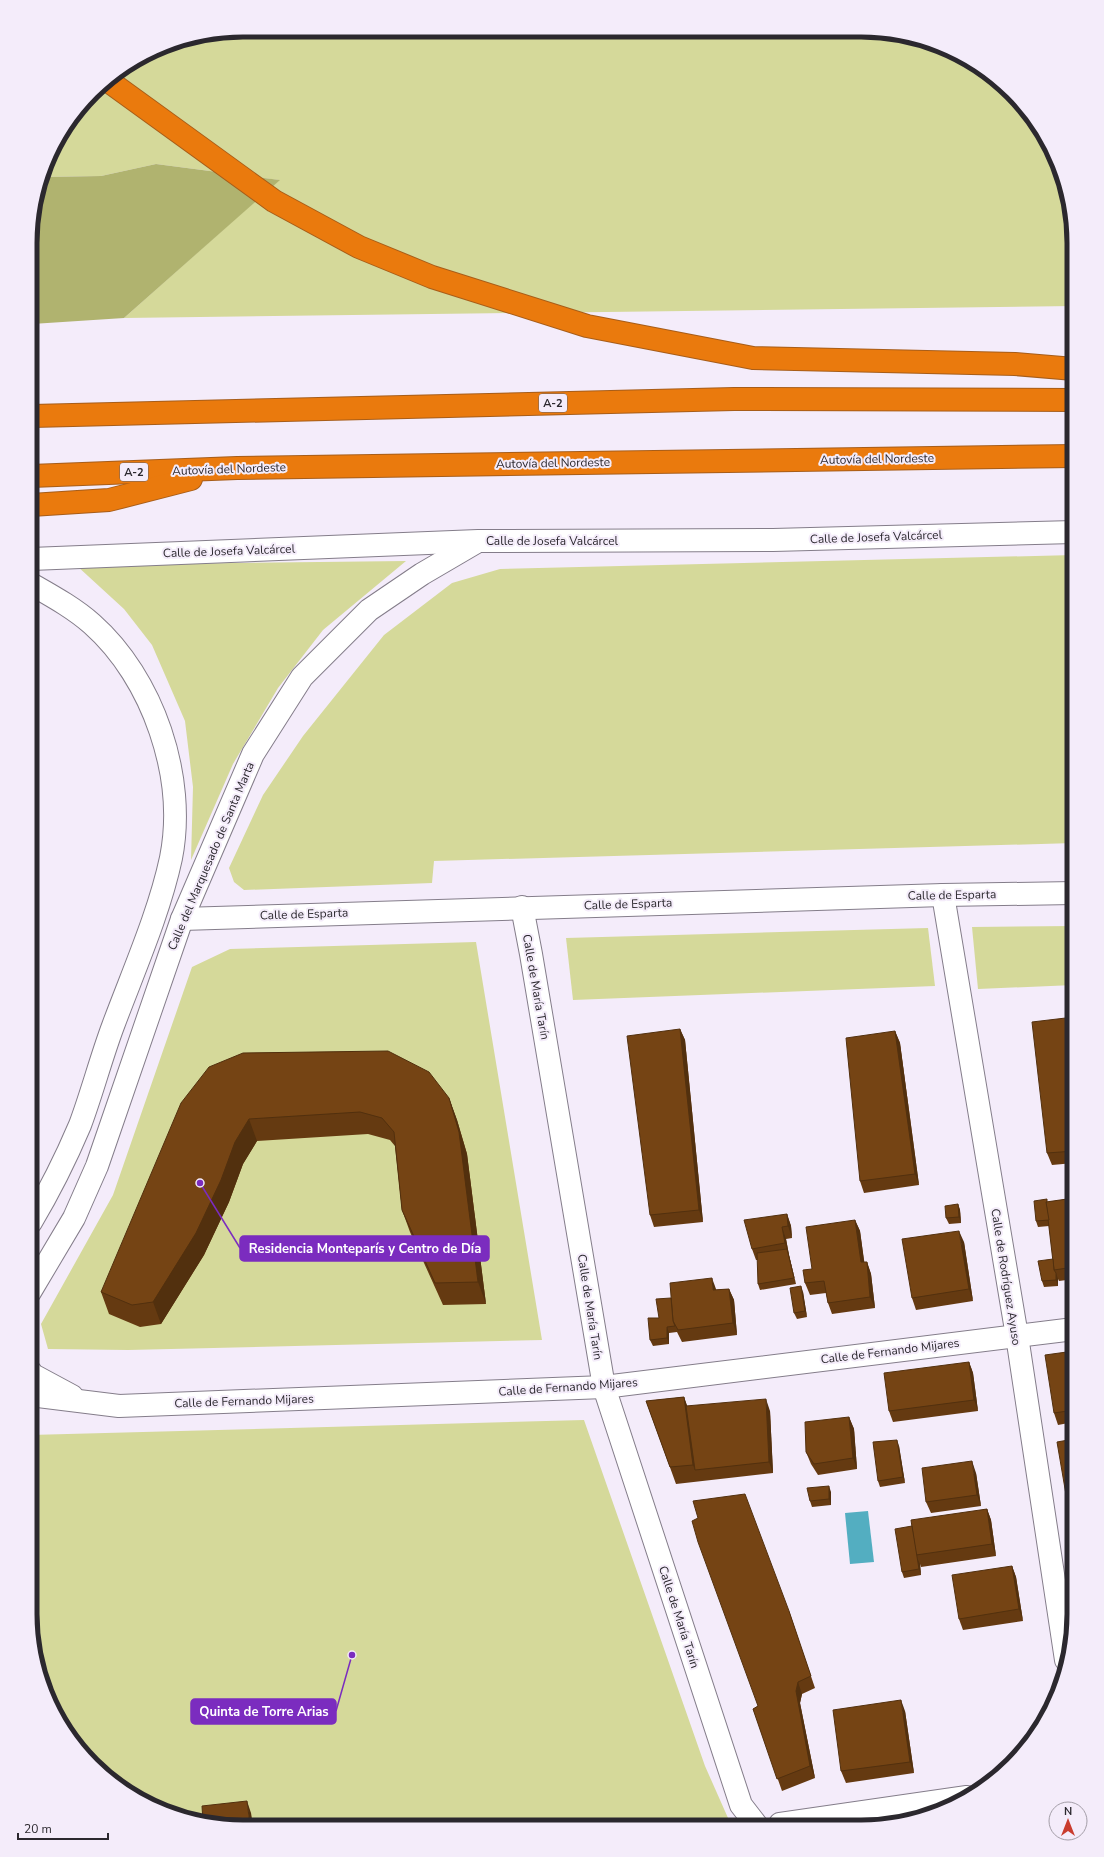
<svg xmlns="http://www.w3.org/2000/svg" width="1104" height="1857" font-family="'Nunito Sans',sans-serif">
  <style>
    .green { fill: #d5d99a }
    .forest { fill: #b0b36f }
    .water { fill: #53aec1 }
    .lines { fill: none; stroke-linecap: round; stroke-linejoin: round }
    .minor-casing { stroke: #847d8a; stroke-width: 24 }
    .highway-casing { stroke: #a75d19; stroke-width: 24 }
    .minor { stroke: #fff; stroke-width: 22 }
    .highway { stroke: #ea7a0d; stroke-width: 22 }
    .wall { fill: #653a11 }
    .shaded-wall { fill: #52300e }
    .building { fill: #754414; stroke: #52300e }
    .labels { text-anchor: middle; stroke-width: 4; stroke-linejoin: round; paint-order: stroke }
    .shield { fill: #f4ecfa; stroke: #67636b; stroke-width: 1 }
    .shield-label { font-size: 11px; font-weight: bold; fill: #2b282e }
    .street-label { font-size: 12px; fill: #2b282e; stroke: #f4ecfa }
    .rim { fill: none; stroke: #2b282e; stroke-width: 5 }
    .leader { fill: none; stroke: #7b2cbf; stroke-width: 1.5 }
    .callout-dot { fill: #7b2cbf; stroke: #f4ecfa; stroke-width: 1.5 }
    .callout { fill: #7b2cbf; stroke: #7b2cbf; stroke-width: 1.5 }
    .callout-label { font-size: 13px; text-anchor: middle; font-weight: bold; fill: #fff }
  </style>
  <rect width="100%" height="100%" fill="#f4ecfa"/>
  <g class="green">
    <polygon points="243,30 889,32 943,46 991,74 1030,114 1058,162 1074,243 1074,306 124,318 279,180 156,164 101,176 44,177 52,149 102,83 162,46"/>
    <polygon points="1074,555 1074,843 434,861 432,883 244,890 234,882 229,868 263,795 303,736 384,635 452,583 500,569"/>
    <polygon points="406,561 323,630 278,688 233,764 191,860 193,787 185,721 152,645 124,609 76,565"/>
    <polygon points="1074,926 1074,985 978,989 972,927"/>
    <polygon points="928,928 935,986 573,1000 566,938"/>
    <polygon points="476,942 542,1340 128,1350 48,1349 41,1324 113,1195 192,967 230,949"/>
    <polygon points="584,1420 705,1766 732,1827 215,1825 161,1811 113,1783 74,1743 46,1695 30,1614 30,1435"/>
  </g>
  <polygon class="forest" points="156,164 280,180 124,318 32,324 32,215 44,177 101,176"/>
  <polygon class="water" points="868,1511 874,1562 850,1564 845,1513"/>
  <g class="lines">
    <defs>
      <g id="minor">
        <polyline points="31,559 478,541 773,540 1074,532"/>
        <polyline points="943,895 1017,1336 1066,1660"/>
        <polyline points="522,907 531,954 604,1387 741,1805 758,1827"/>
        <polyline points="182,919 943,895 1074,893"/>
        <path d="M31,1222C49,1192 66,1158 80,1125C92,1093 101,1058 113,1026C133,972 159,914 171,858C187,777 153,678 92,624C74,608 52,596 31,584"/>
        <polyline points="30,1292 74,1218 97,1166 182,919 253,754 302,677 369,610 422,574 475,543"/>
        <polyline points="30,1371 33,1375 72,1396"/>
        <polyline points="30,1395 119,1406 604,1387 1074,1329"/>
        <polyline points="778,1827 780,1824 967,1797"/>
      </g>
      <g id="highway">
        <polyline points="107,80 274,201 359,247 432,277 587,326 753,358 1015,364 1074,369"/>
        <polyline points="32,416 734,399 1074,400"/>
        <polyline points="31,476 237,468 1074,456"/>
        <polyline points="31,505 109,500 191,479"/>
      </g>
    </defs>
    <use href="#minor" class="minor-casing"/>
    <use href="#highway" class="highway-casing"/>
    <use href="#minor" class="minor"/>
    <use href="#highway" class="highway"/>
  </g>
  <g class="wall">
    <polygon points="1074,1017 1074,1163 1052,1165 1047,1153"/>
    <polygon points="680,1029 685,1040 703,1222 654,1227 650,1215"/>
    <polygon points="895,1031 900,1043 919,1185 864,1193 860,1181"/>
    <polygon points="243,1053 449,1098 457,1120 467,1154 486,1304 443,1305 410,1232 402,1210 395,1146 390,1140 368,1134 257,1141 243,1164 229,1202 204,1255 161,1324 140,1327 109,1314 101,1292"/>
    <polygon points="1074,1198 1074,1279 1059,1281 1058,1279 1058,1286 1044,1287 1042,1281 1053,1259 1049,1226 1038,1227 1036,1221 1048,1202"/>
    <polygon points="958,1204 960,1210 961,1223 949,1224 946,1218"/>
    <polygon points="787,1214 791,1226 792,1238 786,1239 789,1255 796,1284 760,1290 758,1284 758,1260 756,1260 752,1249"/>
    <polygon points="855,1220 860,1231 864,1262 867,1262 871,1274 875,1308 832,1314 828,1303 826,1293 810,1295 805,1283 812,1269"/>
    <polygon points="964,1242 973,1301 916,1310 912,1298"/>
    <polygon points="729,1289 734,1300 737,1335 682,1342 677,1332 669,1333 669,1344 653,1346 650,1340 671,1298 716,1290"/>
    <polygon points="803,1292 807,1317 797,1319 794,1313"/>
    <polygon points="1074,1351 1074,1422 1058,1425 1054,1413"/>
    <polygon points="969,1362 973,1373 978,1411 893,1422 889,1411"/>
    <polygon points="684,1397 687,1406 770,1411 773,1473 676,1484 646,1401"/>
    <polygon points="849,1417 854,1429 857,1469 818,1475 811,1464 806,1452"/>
    <polygon points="899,1446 905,1483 880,1487 878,1481"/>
    <polygon points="976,1473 981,1506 931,1513 926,1502"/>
    <polygon points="831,1492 831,1505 812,1507 810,1501"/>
    <polygon points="987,1509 991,1520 996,1556 921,1567 920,1564 921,1575 904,1578 902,1572 912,1526"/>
    <polygon points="1012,1566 1016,1577 1023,1621 963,1630 959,1619"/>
    <polygon points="789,1611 815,1688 802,1694 800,1703 815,1778 782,1791 753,1709 758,1706"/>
    <polygon points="905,1711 914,1773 846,1783 841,1771"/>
  </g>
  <g class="shaded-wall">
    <polygon points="680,1029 685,1040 703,1222 699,1210"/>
    <polygon points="895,1031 900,1043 919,1185 915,1174"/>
    <polygon points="449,1098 457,1120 467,1154 486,1304 478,1282"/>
    <polygon points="249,1119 257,1141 243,1164 229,1202 204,1255 161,1324 153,1302 235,1142"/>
    <polygon points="958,1204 960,1210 961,1223 959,1217"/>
    <polygon points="787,1214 791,1226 792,1238 788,1226"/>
    <polygon points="855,1220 860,1231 866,1274 861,1262"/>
    <polygon points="782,1227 786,1239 789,1255 796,1284 785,1243"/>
    <polygon points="959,1231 964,1242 973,1301 969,1289"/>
    <polygon points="867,1262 871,1274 875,1308 870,1297"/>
    <polygon points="1056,1273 1058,1279 1058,1286 1056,1280"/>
    <polygon points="712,1278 716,1289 718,1302 713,1290"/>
    <polygon points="801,1286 803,1292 807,1317 805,1311"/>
    <polygon points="729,1289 734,1300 737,1335 733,1323"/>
    <polygon points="667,1327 669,1333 669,1344 667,1338"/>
    <polygon points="969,1362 973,1373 978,1411 974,1400"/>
    <polygon points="684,1397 690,1414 695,1470 693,1465"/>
    <polygon points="766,1399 770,1411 773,1473 769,1462"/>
    <polygon points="849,1417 854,1429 857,1469 853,1458"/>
    <polygon points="897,1440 899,1446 905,1483 903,1477"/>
    <polygon points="972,1461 976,1473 981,1506 977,1495"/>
    <polygon points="829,1486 831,1492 831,1505 829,1499"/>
    <polygon points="987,1509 991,1520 996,1556 992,1544"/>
    <polygon points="917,1558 920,1564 921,1575 919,1569"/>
    <polygon points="1012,1566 1016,1577 1023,1621 1019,1609"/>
    <polygon points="798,1682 802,1694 800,1703 815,1778 810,1766 796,1691"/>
    <polygon points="901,1700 905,1711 914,1773 910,1762"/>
    <polygon points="247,1801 251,1813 253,1825 250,1825"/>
  </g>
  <g class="building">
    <polygon points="1074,1017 1074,1151 1047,1153 1032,1022"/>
    <polygon points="680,1029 699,1210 650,1215 627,1036"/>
    <polygon points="895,1031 915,1174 860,1181 846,1038"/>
    <polygon points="388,1051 429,1072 449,1098 459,1132 478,1282 435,1283 402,1210 394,1132 382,1118 360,1112 249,1119 235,1142 221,1180 196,1233 153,1302 132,1305 101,1292 181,1103 209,1067 243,1053"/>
    <polygon points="1074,1198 1074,1267 1054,1270 1046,1202"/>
    <polygon points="1047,1199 1047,1202 1046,1202 1049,1220 1036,1221 1034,1201"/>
    <polygon points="958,1204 959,1217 946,1218 945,1206"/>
    <polygon points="787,1214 788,1226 782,1227 785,1243 752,1249 744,1220"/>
    <polygon points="855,1220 861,1262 867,1262 870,1297 828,1303 824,1281 805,1283 803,1270 812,1269 806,1227"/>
    <polygon points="959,1231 969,1289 912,1298 902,1239"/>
    <polygon points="787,1249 794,1278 758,1284 757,1253"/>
    <polygon points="1053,1259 1054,1270 1056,1273 1056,1280 1042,1281 1038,1261"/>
    <polygon points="712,1278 713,1290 729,1289 733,1323 678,1330 673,1321 670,1283"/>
    <polygon points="801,1286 805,1311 794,1313 790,1288"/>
    <polygon points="671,1298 673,1321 675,1326 667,1327 667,1338 650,1340 648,1318 659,1318 656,1299"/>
    <polygon points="1074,1351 1074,1410 1054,1413 1045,1355"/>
    <polygon points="969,1362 974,1400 889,1411 884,1373"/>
    <polygon points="684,1397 693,1465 670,1467 646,1401"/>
    <polygon points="766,1399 769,1462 695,1470 686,1406"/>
    <polygon points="849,1417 853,1458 814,1464 806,1452 805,1422"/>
    <polygon points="1074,1439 1074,1542 1070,1518 1057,1442"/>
    <polygon points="897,1440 903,1477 878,1481 873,1442"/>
    <polygon points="972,1461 977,1495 926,1502 922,1468"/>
    <polygon points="829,1486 829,1499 810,1501 807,1488"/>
    <polygon points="745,1494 789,1611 811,1676 798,1682 796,1691 810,1766 777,1779 753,1709 758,1706 698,1542 692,1521 698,1518 693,1501"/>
    <polygon points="987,1509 992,1544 916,1555 911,1520"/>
    <polygon points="912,1526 919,1569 902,1572 895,1529"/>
    <polygon points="1012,1566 1019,1609 959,1619 952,1575"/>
    <polygon points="901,1700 910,1762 841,1771 833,1710"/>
    <polygon points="247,1801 250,1825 215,1825 203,1822 202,1806"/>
    <polygon points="159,1809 163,1809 164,1811 161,1811"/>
  </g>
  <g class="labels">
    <g class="shield">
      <rect x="539" y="394" width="28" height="18" rx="3"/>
      <rect x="120" y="463" width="28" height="18" rx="3"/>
    </g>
    <g class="shield-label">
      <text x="553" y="407">A-2</text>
      <text x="134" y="476">A-2</text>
    </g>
    <g class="street-label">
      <text transform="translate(877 459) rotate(-1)" y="4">Autovía del Nordeste</text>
      <text transform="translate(553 463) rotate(-1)" y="4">Autovía del Nordeste</text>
      <text transform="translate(229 469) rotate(-2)" y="4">Autovía del Nordeste</text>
      <text transform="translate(876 537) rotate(-2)" y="4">Calle de Josefa Valcárcel</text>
      <text x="552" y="545">Calle de Josefa Valcárcel</text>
      <text transform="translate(229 551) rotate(-2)" y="4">Calle de Josefa Valcárcel</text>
      <text transform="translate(211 856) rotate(-67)" y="4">Calle del Marquesado de Santa Marta</text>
      <text transform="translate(952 895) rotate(-1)" y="4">Calle de Esparta</text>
      <text transform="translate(628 904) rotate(-2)" y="4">Calle de Esparta</text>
      <text transform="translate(304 914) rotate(-2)" y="4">Calle de Esparta</text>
      <text transform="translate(536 987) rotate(80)" y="4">Calle de María Tarín</text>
      <text transform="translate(1006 1277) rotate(81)" y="4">Calle de Rodríguez Ayuso</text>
      <text transform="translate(590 1307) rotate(81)" y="4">Calle de María Tarín</text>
      <text transform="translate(890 1351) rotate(-7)" y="4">Calle de Fernando Mijares</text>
      <text transform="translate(568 1387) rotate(-4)" y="4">Calle de Fernando Mijares</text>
      <text transform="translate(244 1401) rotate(-2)" y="4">Calle de Fernando Mijares</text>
      <text transform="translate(679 1617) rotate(72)" y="4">Calle de María Tarín</text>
    </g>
  </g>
  <path d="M0 0H1104V1857H0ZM243 37H861A206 206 0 0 1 1067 243V1614A206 206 0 0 1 861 1820H243A206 206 0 0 1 37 1614V243A206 206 0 0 1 243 37Z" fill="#f4ecfa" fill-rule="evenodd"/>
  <path class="rim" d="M243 37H861A206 206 0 0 1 1067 243V1614A206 206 0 0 1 861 1820H243A206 206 0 0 1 37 1614V243A206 206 0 0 1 243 37Z"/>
  <path class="leader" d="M200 1183L240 1248M352 1655L336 1711"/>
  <g class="callout-dot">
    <circle cx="200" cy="1183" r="4"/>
    <circle cx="352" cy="1655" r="4"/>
  </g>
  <g class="callout">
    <rect x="240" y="1236" width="249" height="25" rx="4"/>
    <rect x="191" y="1699" width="145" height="25" rx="4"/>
  </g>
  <g class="callout-label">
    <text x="365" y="1253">Residencia Monteparís y Centro de Día</text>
    <text x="264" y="1716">Quinta de Torre Arias</text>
  </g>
  <g transform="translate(1068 1821)"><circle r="19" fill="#f4ecfa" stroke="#a49ea8"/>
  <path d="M0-3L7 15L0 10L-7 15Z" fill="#c93c2e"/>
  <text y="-6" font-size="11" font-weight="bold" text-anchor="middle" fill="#2b282e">N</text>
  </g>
  <path d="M18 1833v6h90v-6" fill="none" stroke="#2b282e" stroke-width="2"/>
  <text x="24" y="1833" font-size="12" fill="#2b282e" stroke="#f4ecfa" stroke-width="3" paint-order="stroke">20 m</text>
</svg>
